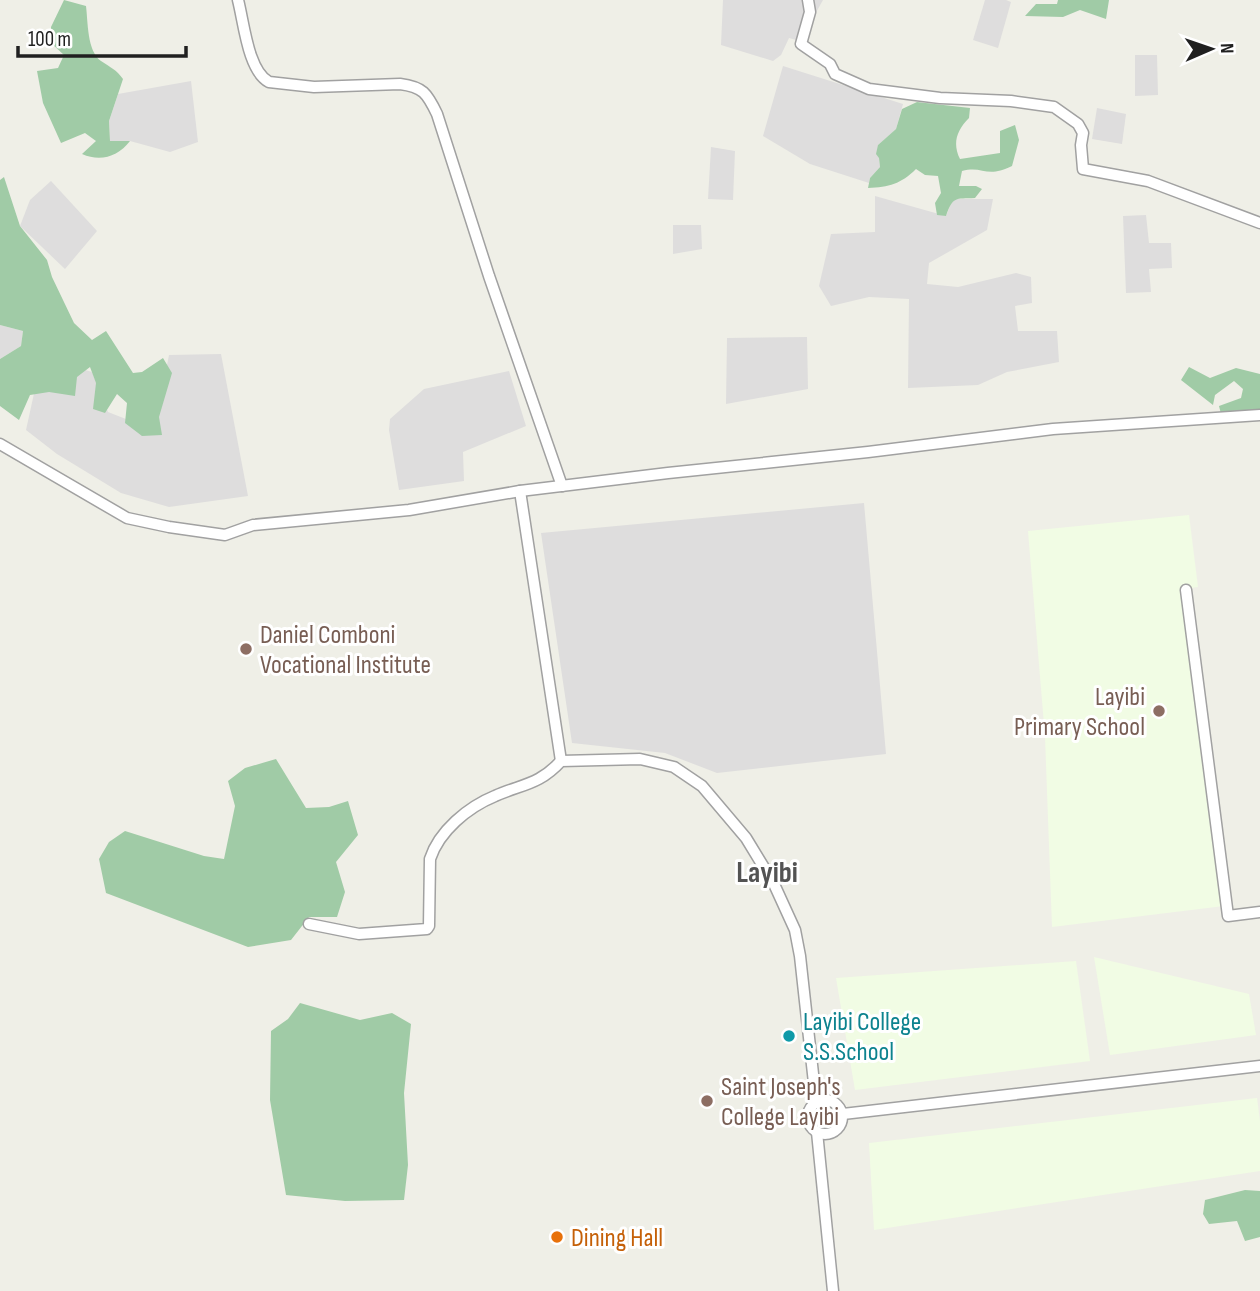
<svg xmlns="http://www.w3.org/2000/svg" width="1260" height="1291" font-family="'Sofia Sans Condensed',sans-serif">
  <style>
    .residential { fill: #dedddd }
    .education { fill: #f1fce4 }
    .forest { fill: #a0cba6 }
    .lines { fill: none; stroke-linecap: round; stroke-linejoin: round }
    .minor-casing { stroke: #a1a1a1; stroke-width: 13 }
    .minor { stroke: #fff; stroke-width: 10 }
    .education-dot { fill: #8d6e63; stroke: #fff; stroke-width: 2.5 }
    .culture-dot { fill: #0f9aa8; stroke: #fff; stroke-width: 2.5 }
    .food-dot { fill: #e8710a; stroke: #fff; stroke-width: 2.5 }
    .labels { text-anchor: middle; stroke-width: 6; stroke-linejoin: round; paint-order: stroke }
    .education-label { font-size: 26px; fill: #785e54; stroke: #fff; text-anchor: start }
    .culture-label { font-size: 26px; fill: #0d838f; stroke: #fff; text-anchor: start }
    .food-label { font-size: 26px; fill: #c56008; stroke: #fff; text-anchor: start }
    .quarter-label { font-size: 30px; font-weight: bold; fill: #535353; stroke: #fff }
  </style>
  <rect width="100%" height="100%" fill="#efefe7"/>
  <g class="residential">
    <polygon points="723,0 823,0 800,41 789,38 781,55 773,61 721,45"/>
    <polygon points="985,0 1006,0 1011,2 998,48 973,40"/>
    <polygon points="1135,55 1157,55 1158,95 1135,96"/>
    <polygon points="783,66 903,104 896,129 878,145 880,167 870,178 869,183 810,164 763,136"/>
    <polygon points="191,81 198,142 170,152 130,141 110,141 109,121 118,94"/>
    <polygon points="1097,108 1126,114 1122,144 1092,139"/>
    <polygon points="711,147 735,151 733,200 708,199"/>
    <polygon points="51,181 97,231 65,269 20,226 30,200"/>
    <polygon points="875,196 946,216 952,201 956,199 993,199 987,230 929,263 927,284 958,287 1016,273 1031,277 1032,303 1015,306 1018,331 1057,331 1059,362 1007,372 978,385 908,388 909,299 869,297 831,306 819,286 831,234 875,232"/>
    <polygon points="1146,215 1149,243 1171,243 1172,268 1149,269 1151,292 1126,293 1123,216"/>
    <polygon points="673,225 701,225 702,249 673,254"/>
    <polygon points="0,325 23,331 21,346 0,359"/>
    <polygon points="807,337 808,389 726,404 727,338"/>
    <polygon points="221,354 248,496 169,507 121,493 57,454 26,430 42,357 92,372 108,412 154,430 169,355"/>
    <polygon points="509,371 526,426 463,452 464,481 399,490 389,430 390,419 424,389"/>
    <polygon points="864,503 886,754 717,773 665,753 572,743 541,533"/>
  </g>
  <g class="education">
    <polygon points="1189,515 1198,587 1183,589 1224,906 1052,927 1045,737 1028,531"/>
    <polygon points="1094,957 1249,994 1256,1035 1110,1055"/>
    <polygon points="1076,961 1090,1061 855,1090 836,978"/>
    <polygon points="1257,1098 1260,1121 1260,1171 874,1230 869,1143"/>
  </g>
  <g class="forest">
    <path d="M64,0L86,6C88,22 87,51 101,61C111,68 116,69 123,79L109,121L110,141H130C118,157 100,162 82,154L96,141L85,133L61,143L43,103L37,71L58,68L64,55L51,43V27Z"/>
    <polygon points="1058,0 1109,0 1106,19 1080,10 1063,17 1025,16 1036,4 1057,4"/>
    <path d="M917,102L970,108L969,118C957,130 952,143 960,159L1000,153V131L1015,125L1019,140L1012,166C986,179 983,165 962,171L959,186H976L982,189L975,198C955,199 953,196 946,216L937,215L935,203L941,193L938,176L925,175L916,169C901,184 889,187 868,188L870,178L880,167L879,158L876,154L878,145L896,129L902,109Z"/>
    <polygon points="4,177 20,226 47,260 52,277 74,323 92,340 106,331 133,373 142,372 163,358 172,373 159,417 162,435 142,436 125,423 127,403 117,394 105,413 93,409 96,383 90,367 77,377 75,396 49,392 30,395 19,420 0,406 0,359 21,346 23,331 0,325 0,180"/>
    <polygon points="1189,367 1210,378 1236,368 1260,374 1260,410 1221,414 1219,406 1241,398 1243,389 1234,381 1215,395 1213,405 1181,380"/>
    <polygon points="276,759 306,808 329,807 348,801 358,835 336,862 345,892 337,917 309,917 291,940 248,947 106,893 99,859 109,842 125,831 204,856 224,859 235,806 228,781 245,768"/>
    <polygon points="300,1003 360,1020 392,1013 411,1024 404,1093 408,1165 404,1200 345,1201 286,1195 270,1100 271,1031 288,1019"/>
    <polygon points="1245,1190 1260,1191 1260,1237 1245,1241 1237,1221 1209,1224 1203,1214 1205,1200"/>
  </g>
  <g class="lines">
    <defs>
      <g id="minor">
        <path d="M238,0C244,23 248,71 269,82L314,87L400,84C423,87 427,93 437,114L489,276L562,486"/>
        <polyline points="808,0 810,12 801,44 830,64 835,74 869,89 940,98 1011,101 1054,107 1078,124 1083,133 1081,145 1083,169 1148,181 1260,223"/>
        <polyline points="0,444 127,518 169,527 225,535 253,525 409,510 520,491 668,473 868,452 1053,429 1260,415"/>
        <polyline points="520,491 561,761"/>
        <polyline points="1186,590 1228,916 1260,912"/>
        <path d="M309,924L359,934L427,929L429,926L430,859C439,831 468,807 495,796C522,784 539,785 561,761L640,759L674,767L702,786L746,838L774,884L795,930L800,956L816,1101"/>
        <circle cx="825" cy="1117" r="17"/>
        <polyline points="843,1114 1260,1066"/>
        <polyline points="817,1132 833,1291"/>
      </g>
    </defs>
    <use href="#minor" class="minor-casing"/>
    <use href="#minor" class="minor"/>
  </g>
  <g class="education-dot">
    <circle cx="246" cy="649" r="7"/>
    <circle cx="1159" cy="711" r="7"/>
    <circle cx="707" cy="1101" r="7"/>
  </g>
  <circle class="culture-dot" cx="789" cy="1036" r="7"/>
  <circle class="food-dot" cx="557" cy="1237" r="7"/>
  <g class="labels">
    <g class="education-label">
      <text x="260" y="643">Daniel Comboni<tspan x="260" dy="30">Vocational Institute</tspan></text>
      <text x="1145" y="705" text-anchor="end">Layibi<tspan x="1145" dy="30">Primary School</tspan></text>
      <text x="721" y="1095">Saint Joseph's<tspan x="721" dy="30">College Layibi</tspan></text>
    </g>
    <g class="culture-label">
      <text x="803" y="1030">Layibi College<tspan x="803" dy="30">S.S.School</tspan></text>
    </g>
    <g class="food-label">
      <text x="571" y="1246">Dining Hall</text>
    </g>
    <g class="quarter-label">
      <text x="767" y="882">Layibi</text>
    </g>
  </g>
  <g transform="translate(1211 49) rotate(88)" stroke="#ffffff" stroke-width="5" paint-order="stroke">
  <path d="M0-5L12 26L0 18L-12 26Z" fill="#202020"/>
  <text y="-10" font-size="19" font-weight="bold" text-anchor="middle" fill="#202020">N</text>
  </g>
  <path d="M18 46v10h168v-10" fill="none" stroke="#202020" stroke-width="3.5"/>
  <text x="28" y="46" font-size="21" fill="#202020" stroke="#ffffff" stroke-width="5" paint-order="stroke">100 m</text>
</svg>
